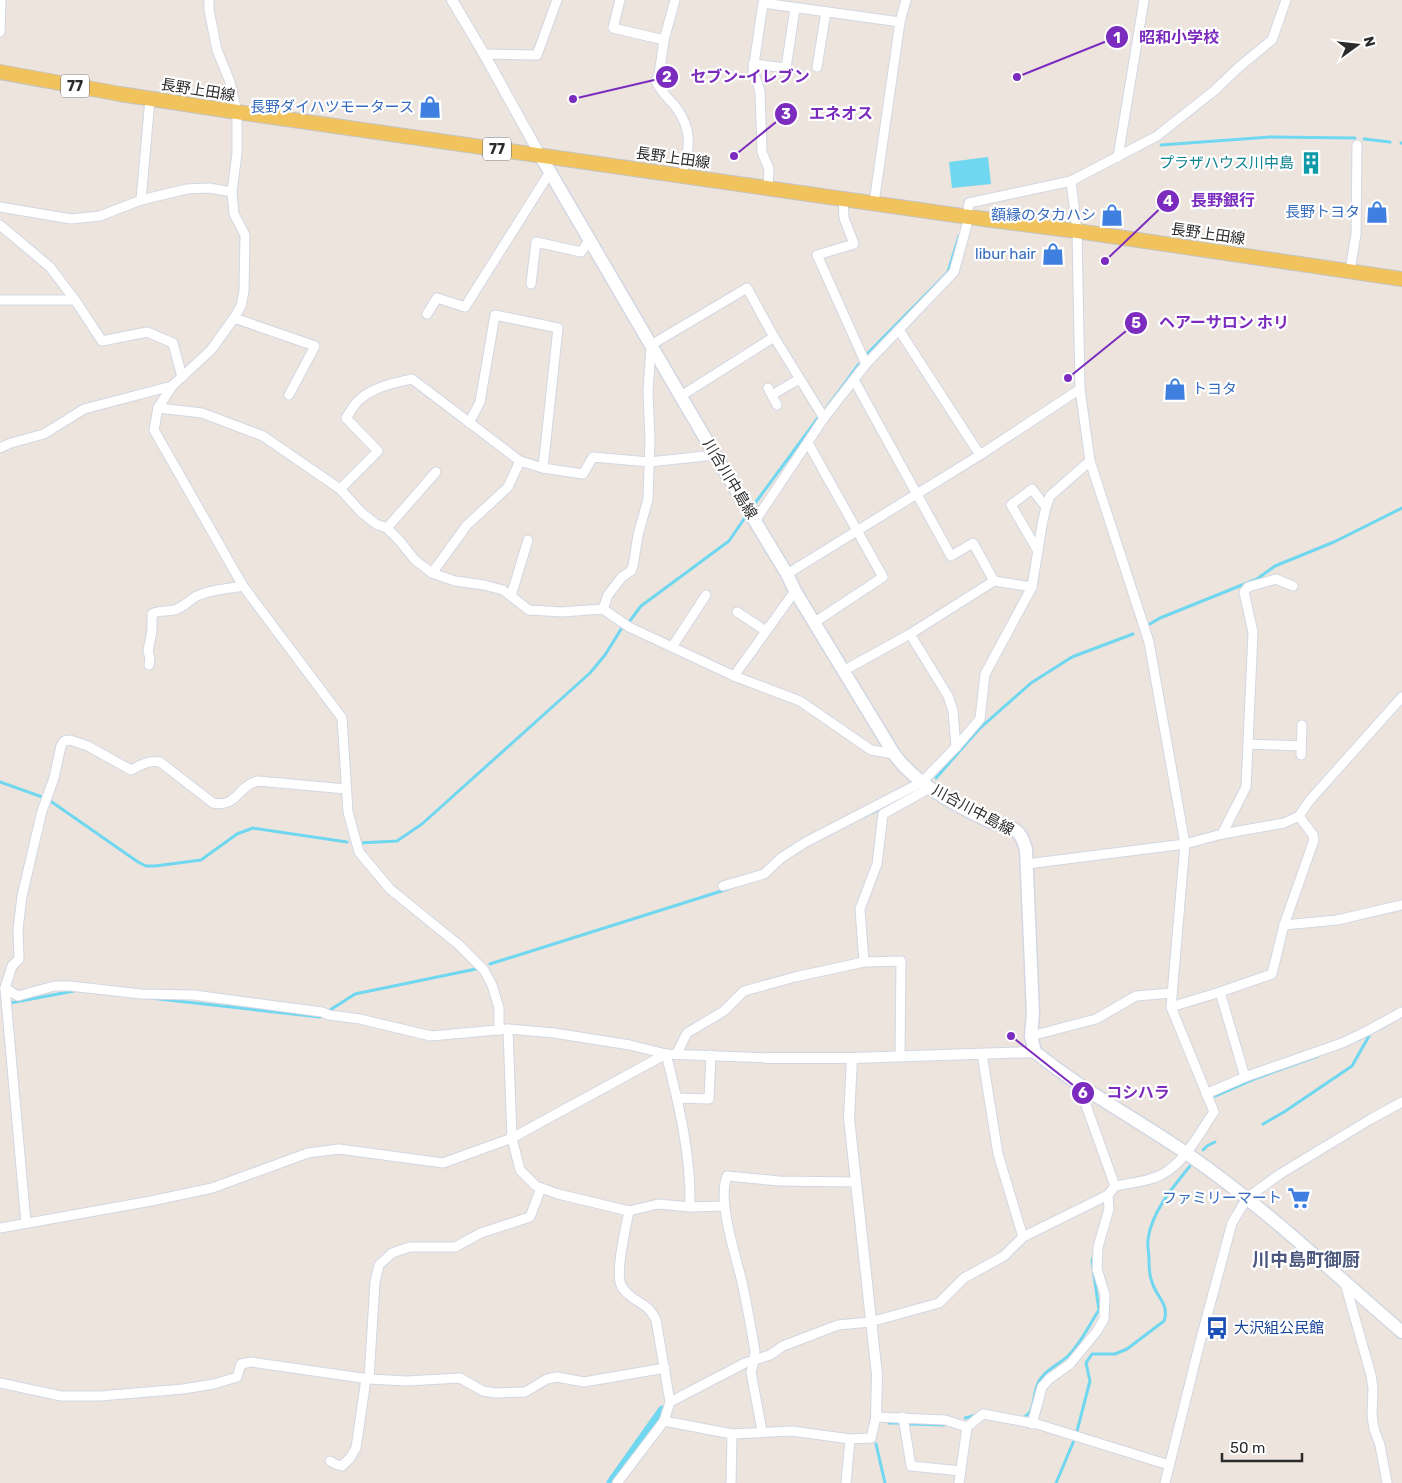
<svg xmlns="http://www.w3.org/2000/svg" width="1402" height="1483" font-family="Rubik,'Noto Sans JP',sans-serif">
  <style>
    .water { fill: #6fd7ef }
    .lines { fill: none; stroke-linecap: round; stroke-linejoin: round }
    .stream { stroke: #6fd7ef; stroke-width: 3 }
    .canal { stroke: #6fd7ef; stroke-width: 11 }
    .minor-casing { stroke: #d2d7e3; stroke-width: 11 }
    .tertiary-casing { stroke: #d2d7e3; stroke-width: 12 }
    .secondary-casing { stroke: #d2d7e3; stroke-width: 15 }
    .primary-casing { stroke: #c4c4c4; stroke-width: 16 }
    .minor { stroke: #fff; stroke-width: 9 }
    .tertiary { stroke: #fff; stroke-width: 10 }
    .secondary { stroke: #fff; stroke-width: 12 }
    .primary { stroke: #f1c35d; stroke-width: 14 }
    .labels { text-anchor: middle; stroke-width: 4.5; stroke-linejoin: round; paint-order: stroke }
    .shield { fill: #fff; stroke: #6b6b6b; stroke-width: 1 }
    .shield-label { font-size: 14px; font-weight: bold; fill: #2b2b2b }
    .street-label { font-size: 15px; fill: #2b2b2b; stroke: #fff }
    .shop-label { font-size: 15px; fill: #366cbe; stroke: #fff; text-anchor: end }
    .culture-label { font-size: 15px; fill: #0d838f; stroke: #fff; text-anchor: end }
    .transit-label { font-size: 15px; fill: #164399; stroke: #fff; text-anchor: start }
    .quarter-label { font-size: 18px; font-weight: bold; fill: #4b577c; stroke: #fff }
    .leader { fill: none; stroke: #7b2cbf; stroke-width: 2 }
    .callout-dot { fill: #7b2cbf; stroke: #fff; stroke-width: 2 }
    .mark-label { font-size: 15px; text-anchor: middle; font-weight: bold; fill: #fff }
    .callout-label { font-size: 16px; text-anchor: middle; font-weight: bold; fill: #7b2cbf; stroke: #fff; stroke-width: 4.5; stroke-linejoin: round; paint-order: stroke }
  </style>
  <rect width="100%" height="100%" fill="#ede4dd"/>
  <polygon class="water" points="988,157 991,184 952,188 949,162"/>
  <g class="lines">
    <g class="stream">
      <polyline points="1364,139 1390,142"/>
      <polyline points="1401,143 1402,143"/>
      <polyline points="1161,145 1270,137 1355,138"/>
      <polyline points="868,353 948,272 959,236"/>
      <polyline points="825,410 859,364"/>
      <polyline points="753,506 818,418"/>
      <polyline points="629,622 641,606 729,541 746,516"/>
      <polyline points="1150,624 1160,618 1257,579 1275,566 1334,542 1402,508"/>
      <polyline points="936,778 979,729 1031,683 1072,657 1133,634"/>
      <polyline points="0,782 45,798"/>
      <polyline points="49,800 138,862 146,866 155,866 201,860 237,834 253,828 347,842"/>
      <polyline points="865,816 894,803"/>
      <polyline points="359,843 397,841 422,824 590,673 605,655 623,626"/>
      <polyline points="490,964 728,889"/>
      <polyline points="150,998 320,1017"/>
      <polyline points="10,1003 74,991"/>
      <polyline points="330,1010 355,994 476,969"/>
      <polyline points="1358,1040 1390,1023"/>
      <polyline points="1215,1096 1254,1079 1318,1056"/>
      <polyline points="1263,1124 1284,1112 1352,1066 1369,1036"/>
      <polyline points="1203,1150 1207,1146 1215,1142"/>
      <polyline points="965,1418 977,1415"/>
      <path d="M1021,1418C1034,1416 1033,1399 1036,1389C1040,1372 1057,1366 1068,1356C1081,1343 1089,1325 1099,1310L1092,1261L1094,1255"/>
      <polyline points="889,1423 900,1423"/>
      <polyline points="911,1424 944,1425"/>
      <path d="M1077,1431L1090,1381L1086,1363L1092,1354H1115L1127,1349L1164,1321C1170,1304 1156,1297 1152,1282C1149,1275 1149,1267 1149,1259C1149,1253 1147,1246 1148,1240C1151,1212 1174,1186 1190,1166"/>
      <polyline points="876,1444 885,1483"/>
      <polyline points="1056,1483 1075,1438"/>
    </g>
    <polyline class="canal" points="612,1483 663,1411"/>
    <defs>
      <g id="minor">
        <polyline points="209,0 209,10 217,50 230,82 237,112 237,153 232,192 234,214 245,235 244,291 241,306 234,318 211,350 172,386 158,408 154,430 243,586 342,718 348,812 359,852 390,889 459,945 484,970 492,985 499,1008 499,1030"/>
        <polyline points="620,0 613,28 664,40"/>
        <path d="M675,0L664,40L659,75L656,81C660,91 668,98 675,106C693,129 690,149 682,175"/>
        <polyline points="0,32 1,0"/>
        <polyline points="484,54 537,55 557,0"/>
        <polyline points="753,64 786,68 795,8"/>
        <polyline points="817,67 826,12"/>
        <polyline points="1118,157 1144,0"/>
        <polyline points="768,188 769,169 762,152 760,91 753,71 763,3 900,22"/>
        <polyline points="843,199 844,218 854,244 817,255 866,364"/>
        <polyline points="141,200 150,99"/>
        <polyline points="874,203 900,22 906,0"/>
        <polyline points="0,207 71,219 100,216 141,200 187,189 209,188 232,192"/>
        <polyline points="0,225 50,267 75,300 102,341 147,332 173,343 182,377"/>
        <polyline points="1350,271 1356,234 1357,145"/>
        <polyline points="531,284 536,242 581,252 589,241"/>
        <polyline points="1,300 75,300"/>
        <polyline points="427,314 437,298 465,307 550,172"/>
        <polyline points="234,318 315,346 289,395"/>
        <polyline points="899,330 980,455"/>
        <polyline points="854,380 951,556 973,543 994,581"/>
        <polyline points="768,388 777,405"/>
        <polyline points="772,395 799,379"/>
        <polyline points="681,396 774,337"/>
        <polyline points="158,408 202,413 263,436 340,489 362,513 376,524 387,528 399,540 415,560 432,573 455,581 484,585 503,590 529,610 562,612 603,609 629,627 734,676 800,701 871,750 894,754"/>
        <polyline points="469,423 480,402 495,315 558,328 543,468"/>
        <polyline points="808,443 883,577 815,622"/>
        <polyline points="0,448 11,443 44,434 84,409 172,386"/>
        <path d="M340,489L378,451L346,418C350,413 353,406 357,402C371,387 394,383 412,379L520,461L543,468L583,474L593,457L649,462L715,455"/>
        <polyline points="755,521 824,418 866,364 954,272 969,217 968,209 969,203 1071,181 1157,136 1215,90 1239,67 1272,40 1286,0"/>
        <polyline points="387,528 436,472"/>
        <polyline points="1038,551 1011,505 1032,489 1046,507"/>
        <polyline points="432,573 467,525 508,487 520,461"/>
        <polyline points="787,574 980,455 1080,389"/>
        <polyline points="511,596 528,540"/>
        <polyline points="603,609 608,595 622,577 631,571 633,566 638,535 648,499 650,439 648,392 651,345 747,288 774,337 824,418"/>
        <polyline points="737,612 766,631"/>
        <polyline points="910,634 948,696 953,711 956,747"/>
        <polyline points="672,647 706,595"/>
        <path d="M149,665L150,658L148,651L152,631V614C159,610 166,612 174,610C183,608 189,600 197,596C211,589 229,589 243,586"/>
        <polyline points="843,671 910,634 994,581 1032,587"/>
        <polyline points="734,676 795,591"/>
        <polyline points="1249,744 1301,746"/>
        <polyline points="1301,755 1302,725"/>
        <polyline points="1222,834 1246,787 1253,632 1244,592 1248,587 1276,579 1293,586"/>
        <polyline points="1027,864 1185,844 1222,834 1284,823 1299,816 1310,800 1402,697"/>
        <polyline points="723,886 764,874 781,858 806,842 922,782 956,747 980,719 985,674 1032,587 1042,525 1046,507 1050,496 1090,461"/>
        <polyline points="1284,925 1314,840 1313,835 1299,816"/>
        <polyline points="864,962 860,909 877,864 883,814 930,788"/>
        <path d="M5,988L12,966L19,959L18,929L22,896L42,811L54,778L61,746L64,741L70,740L88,746L131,770C141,765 148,760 160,762L213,803C237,808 237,786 258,781L346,789"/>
        <polyline points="1220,992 1245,1077"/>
        <polyline points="1171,1007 1220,992 1272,974 1284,925 1337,920 1402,905"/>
        <polyline points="508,1029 512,1138 520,1170 536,1186 558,1194 629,1211 658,1204 690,1207 724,1206"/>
        <polyline points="1031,1036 1096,1019 1136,996 1172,993"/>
        <polyline points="677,1053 687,1033 724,1011 744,991 795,977 864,962 901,961 900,1056"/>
        <path d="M666,1054C679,1105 691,1154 690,1207"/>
        <polyline points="982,1054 998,1154 1023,1237"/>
        <polyline points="1078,1083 1115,1186"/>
        <polyline points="1206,1094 1245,1077 1342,1043 1367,1031 1402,1012"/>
        <polyline points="677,1098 709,1099 711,1055"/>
        <polyline points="26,1223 5,988 18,996 54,986 70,986 141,994 194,995 322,1012 329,1015 360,1019 431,1036 508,1029 554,1033 630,1045 666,1054 768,1058"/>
        <polyline points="0,1228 151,1201 212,1188 308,1153 339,1149 443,1163 512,1138 666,1054"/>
        <polyline points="1345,1283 1371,1375 1373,1388 1372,1415 1374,1429 1380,1445 1387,1483"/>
        <polyline points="369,1379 375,1282 379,1265 392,1253 410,1247 455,1247 481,1233 530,1217 541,1188"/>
        <polyline points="0,1383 61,1396 100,1396 183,1389 214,1384 237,1377 241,1364 251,1362 369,1379 407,1381 460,1378 483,1391 495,1393 525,1392 547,1379 557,1377 584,1382 665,1368"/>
        <path d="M670,1402L745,1363L770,1355L783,1346L838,1325L870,1322L939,1303L964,1278L1004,1256L1023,1237L1108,1195L1115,1186C1130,1183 1147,1182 1161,1175C1185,1163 1199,1133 1214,1112L1171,1007L1185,844L1149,642L1090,461L1080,389L1077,231L1071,181"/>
        <polyline points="903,1417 911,1466 961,1471"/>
        <polyline points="664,1421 732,1434 792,1431 850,1439 871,1438 876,1417 945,1420 967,1427"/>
        <polyline points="1032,1424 1042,1387 1049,1379 1070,1364 1097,1331 1104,1319 1105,1295 1097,1269 1098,1247 1109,1209 1108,1195"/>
        <path d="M762,1431L751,1372L754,1361L755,1351C751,1328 747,1305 742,1282C736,1256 717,1201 727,1176L779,1181L856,1182"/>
        <polyline points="330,1461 335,1464 342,1466 350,1458 356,1448 366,1379"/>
        <path d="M617,1483L664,1421L670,1402L656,1320C649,1304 640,1305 628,1294C626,1292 622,1288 621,1285C615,1271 626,1227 629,1211"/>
        <polyline points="731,1483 732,1434"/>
        <polyline points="846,1483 850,1439"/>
        <polyline points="959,1483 967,1427 983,1414 1037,1424 1169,1465"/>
        <polyline points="1165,1483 1200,1342 1232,1223 1247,1198 1280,1174 1371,1119 1402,1102"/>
      </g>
      <g id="tertiary">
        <polyline points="452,0 484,54 540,155"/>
        <polyline points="768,1058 852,1058 1035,1052"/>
        <polyline points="852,1058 849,1118 877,1375 876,1417"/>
      </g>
      <path id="secondary" d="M540,155L715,455L787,574L795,591L894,754C915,783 956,806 989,821C997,825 1008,825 1015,830C1022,835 1023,841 1026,849L1033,1013L1031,1036L1035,1052C1082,1090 1136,1119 1186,1153C1263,1206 1331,1271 1402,1332"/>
      <polyline id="primary" points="0,72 120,94 237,112 969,217 1077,231 1402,279"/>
    </defs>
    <use href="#minor" class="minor-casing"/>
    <use href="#tertiary" class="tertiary-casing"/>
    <use href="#secondary" class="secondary-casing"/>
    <use href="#primary" class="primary-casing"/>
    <use href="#minor" class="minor"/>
    <use href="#tertiary" class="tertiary"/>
    <use href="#secondary" class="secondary"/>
    <use href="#primary" class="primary"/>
  </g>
  <defs>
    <symbol id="shop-bare" viewBox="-9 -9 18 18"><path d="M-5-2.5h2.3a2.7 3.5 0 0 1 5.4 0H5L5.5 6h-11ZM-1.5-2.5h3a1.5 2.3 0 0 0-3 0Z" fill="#3f7fe0" stroke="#fff" stroke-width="2.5" paint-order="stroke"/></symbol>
    <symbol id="building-bare" viewBox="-9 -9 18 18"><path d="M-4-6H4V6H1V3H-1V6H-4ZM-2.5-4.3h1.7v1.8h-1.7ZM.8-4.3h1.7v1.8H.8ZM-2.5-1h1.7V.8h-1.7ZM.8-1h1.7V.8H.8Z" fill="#0f9aa8" stroke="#fff" stroke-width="2.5" paint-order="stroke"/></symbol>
    <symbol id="supermarket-bare" viewBox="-9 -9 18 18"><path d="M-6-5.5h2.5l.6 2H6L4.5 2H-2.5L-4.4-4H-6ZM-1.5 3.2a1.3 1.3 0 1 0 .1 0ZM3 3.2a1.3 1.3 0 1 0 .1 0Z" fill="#3f7fe0" stroke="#fff" stroke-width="2.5" paint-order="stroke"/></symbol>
    <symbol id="bus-bare" viewBox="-9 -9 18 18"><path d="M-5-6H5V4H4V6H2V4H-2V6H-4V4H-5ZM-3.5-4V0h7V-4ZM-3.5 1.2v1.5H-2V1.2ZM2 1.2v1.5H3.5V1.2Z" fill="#1a4fb4" stroke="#fff" stroke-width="2.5" paint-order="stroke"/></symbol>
  </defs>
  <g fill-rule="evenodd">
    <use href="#shop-bare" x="414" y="91" width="32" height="32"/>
    <use href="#building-bare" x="1295" y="147" width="32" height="32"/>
    <use href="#shop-bare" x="1361" y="196" width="32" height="32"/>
    <use href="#shop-bare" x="1096" y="199" width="32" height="32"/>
    <use href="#shop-bare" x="1037" y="238" width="32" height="32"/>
    <use href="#shop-bare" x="1159" y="373" width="32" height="32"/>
    <use href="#supermarket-bare" x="1283" y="1182" width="32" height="32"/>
    <use href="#bus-bare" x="1201" y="1312" width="32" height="32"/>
  </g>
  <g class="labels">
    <g class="shield">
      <rect x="61" y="74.5" width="28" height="23" rx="4"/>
      <rect x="483" y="137.5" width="28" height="23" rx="4"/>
    </g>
    <g class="shield-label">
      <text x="75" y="91">77</text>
      <text x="497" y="154">77</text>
    </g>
    <g class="street-label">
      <text transform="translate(198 90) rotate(9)" y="5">長野上田線</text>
      <text transform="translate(673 158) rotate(8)" y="5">長野上田線</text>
      <text transform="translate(1208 234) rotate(8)" y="5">長野上田線</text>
      <text transform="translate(730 479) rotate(59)" y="5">川合川中島線</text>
      <text transform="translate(973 810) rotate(28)" y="5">川合川中島線</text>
    </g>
    <g class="shop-label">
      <text x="414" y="112">長野ダイハツモータース</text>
      <text x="1360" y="217">長野トヨタ</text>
      <text x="1096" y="220">額縁のタカハシ</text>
      <text x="1036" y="259">libur hair</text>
      <text x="1192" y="394" text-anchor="start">トヨタ</text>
      <text x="1282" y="1203">ファミリーマート</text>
    </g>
    <g class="culture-label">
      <text x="1294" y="168">プラザハウス川中島</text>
    </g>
    <g class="transit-label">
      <text x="1234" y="1333">大沢組公民館</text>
    </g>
    <g class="quarter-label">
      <text x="1306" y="1266">川中島町御厨</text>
    </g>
  </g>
  <path class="leader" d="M1017 77L1117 37M573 99L667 77M734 156L786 114M1105 261L1168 201M1068 378L1136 323M1011 1036L1083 1093"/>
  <g class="callout-dot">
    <circle cx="1017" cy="77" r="5"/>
    <circle cx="573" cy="99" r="5"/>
    <circle cx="734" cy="156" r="5"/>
    <circle cx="1105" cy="261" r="5"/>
    <circle cx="1068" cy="378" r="5"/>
    <circle cx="1011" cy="1036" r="5"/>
    <circle cx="1117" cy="37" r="12"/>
    <circle cx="667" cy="77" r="12"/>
    <circle cx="786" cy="114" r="12"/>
    <circle cx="1168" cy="201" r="12"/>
    <circle cx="1136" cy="323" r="12"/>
    <circle cx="1083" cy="1093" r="12"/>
  </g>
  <g class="mark-label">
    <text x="1117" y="43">1</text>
    <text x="667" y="82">2</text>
    <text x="786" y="119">3</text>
    <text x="1168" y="206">4</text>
    <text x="1136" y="328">5</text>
    <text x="1083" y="1098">6</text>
  </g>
  <g class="callout-label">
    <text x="1179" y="43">昭和小学校</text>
    <text x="750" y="82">セブン-イレブン</text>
    <text x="841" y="119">エネオス</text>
    <text x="1223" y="206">長野銀行</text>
    <text x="1224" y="328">ヘアーサロン ホリ</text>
    <text x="1138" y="1098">コシハラ</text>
  </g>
  <g transform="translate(1357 45) rotate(75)" stroke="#ffffff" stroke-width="4" paint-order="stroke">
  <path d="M0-4L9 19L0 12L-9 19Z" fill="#2b2b2b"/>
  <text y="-8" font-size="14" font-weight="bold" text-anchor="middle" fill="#2b2b2b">N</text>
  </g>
  <path d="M1222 1453v8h80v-8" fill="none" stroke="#2b2b2b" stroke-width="2.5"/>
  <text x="1230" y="1453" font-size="15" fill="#2b2b2b" stroke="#ffffff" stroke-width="4" paint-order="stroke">50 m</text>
</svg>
